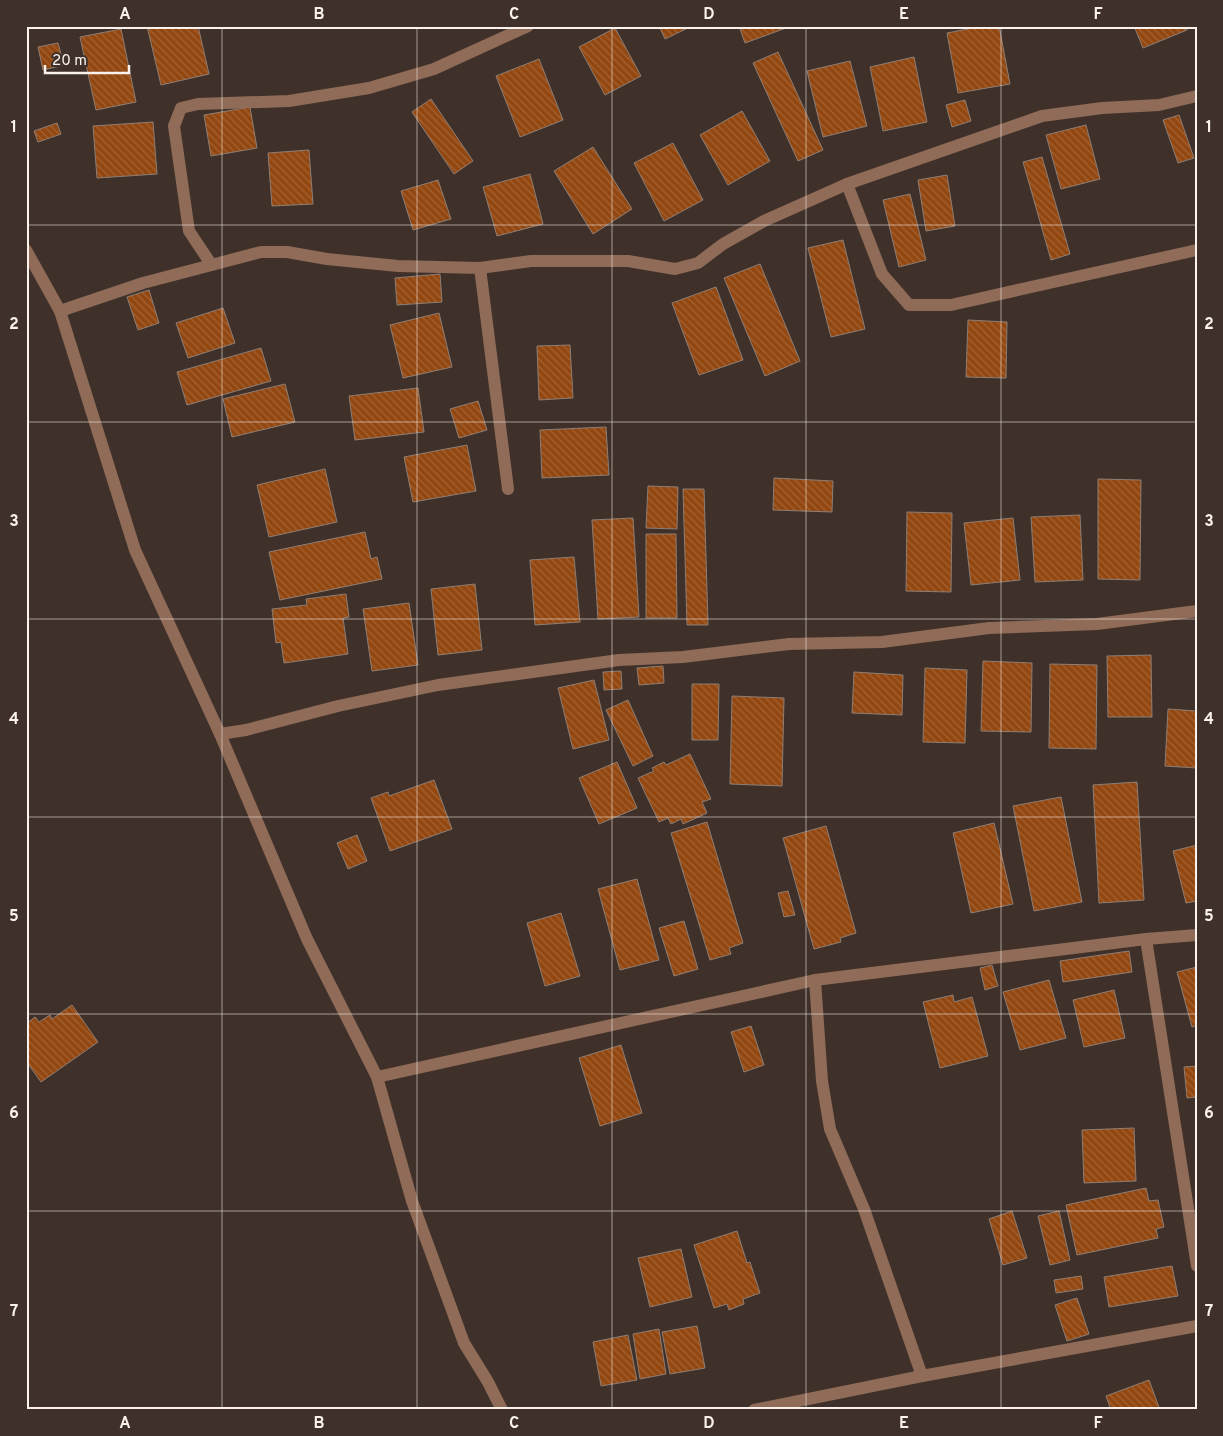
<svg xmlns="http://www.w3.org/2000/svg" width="1223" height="1436" font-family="Overpass,sans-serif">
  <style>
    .building { fill: url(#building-back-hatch); stroke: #8e7e75 }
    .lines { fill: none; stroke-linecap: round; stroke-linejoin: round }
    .minor { stroke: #8f6b58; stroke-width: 12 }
    .grid { fill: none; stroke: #fbf2ed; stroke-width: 1; stroke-opacity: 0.55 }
    .neatline { fill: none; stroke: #fbf2ed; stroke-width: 2 }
    .grid-label { font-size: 16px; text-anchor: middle; font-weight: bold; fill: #fbf2ed }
  </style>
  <defs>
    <pattern id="building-back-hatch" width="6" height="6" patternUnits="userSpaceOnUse" patternTransform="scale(1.25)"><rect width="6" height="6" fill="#934710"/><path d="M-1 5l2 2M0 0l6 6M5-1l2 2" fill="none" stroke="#a36233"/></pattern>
  </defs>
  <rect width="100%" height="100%" fill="#3f312a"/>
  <g class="building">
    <polygon points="147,26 198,26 209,74 161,85"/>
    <polygon points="659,26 692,26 665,39"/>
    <polygon points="739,26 785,26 786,28 745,43"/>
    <polygon points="983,26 999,26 1010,84 958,93 947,33"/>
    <polygon points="1134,26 1186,26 1187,30 1143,48"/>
    <polygon points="615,28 641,76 605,95 579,47"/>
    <polygon points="121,29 136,102 96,110 80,37"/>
    <polygon points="58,43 64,65 43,70 38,47"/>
    <polygon points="778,52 823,150 798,161 753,63"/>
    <polygon points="914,57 927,122 883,131 870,67"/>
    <polygon points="539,59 563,120 520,137 496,76"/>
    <polygon points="850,61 867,126 823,137 807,71"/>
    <polygon points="431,99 473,161 454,174 412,112"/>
    <polygon points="965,100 971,121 952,127 946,105"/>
    <polygon points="250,107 257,148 211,156 204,115"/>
    <polygon points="742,111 770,161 728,185 700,135"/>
    <polygon points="1179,115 1194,158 1178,163 1163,120"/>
    <polygon points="153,122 157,174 97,178 93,126"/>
    <polygon points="57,123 61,134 38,142 34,131"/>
    <polygon points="1086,125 1100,179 1061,189 1046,135"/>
    <polygon points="673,143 703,200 664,221 634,163"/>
    <polygon points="593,147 632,209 593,234 554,171"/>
    <polygon points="309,150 313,204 272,206 268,153"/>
    <polygon points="1042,157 1070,254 1051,260 1023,162"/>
    <polygon points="530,174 543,224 497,236 483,187"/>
    <polygon points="947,175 955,226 926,231 918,180"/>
    <polygon points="438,180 451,219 413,230 401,191"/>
    <polygon points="910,194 926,260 899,267 883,200"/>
    <polygon points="843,240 865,329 831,337 808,248"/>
    <polygon points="760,264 800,361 765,376 724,278"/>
    <polygon points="440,274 442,302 397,305 395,278"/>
    <polygon points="716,287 743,360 699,375 672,303"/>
    <polygon points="149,290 159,323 138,330 127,297"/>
    <polygon points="223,308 235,343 188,358 176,323"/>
    <polygon points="439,313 452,367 403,378 390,325"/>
    <polygon points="968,320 1007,322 1006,378 966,377"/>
    <polygon points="570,345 573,398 539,400 537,346"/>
    <polygon points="261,348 271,381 187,405 177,372"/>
    <polygon points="285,384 295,422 232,437 223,399"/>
    <polygon points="418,388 424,432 355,440 349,396"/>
    <polygon points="478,401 487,430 459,438 450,409"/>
    <polygon points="606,427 609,475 542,478 540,430"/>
    <polygon points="467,445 476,491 413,502 404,457"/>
    <polygon points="325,469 337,522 269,537 257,485"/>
    <polygon points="774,478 833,481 832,512 773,510"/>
    <polygon points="1098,479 1141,480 1140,580 1098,579"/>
    <polygon points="648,486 678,487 677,529 646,528"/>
    <polygon points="683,489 704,489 708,625 687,625"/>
    <polygon points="907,512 952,513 951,592 906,591"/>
    <polygon points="1080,515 1083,580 1035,582 1031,517"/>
    <polygon points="633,518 639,617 598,619 592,520"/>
    <polygon points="1013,518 1020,580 971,585 964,523"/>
    <polygon points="365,532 371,559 377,557 382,579 280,600 269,552"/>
    <polygon points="646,534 676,534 677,618 646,618"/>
    <polygon points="574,557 580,622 535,625 530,560"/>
    <polygon points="475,584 482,650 438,655 431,589"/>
    <polygon points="346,594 349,617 343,618 348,654 284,663 281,642 276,643 272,609 307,605 306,599"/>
    <polygon points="409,603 418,665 372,671 363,609"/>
    <polygon points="1151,655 1152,717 1108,717 1107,656"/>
    <polygon points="983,661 1032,663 1031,732 981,731"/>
    <polygon points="1050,664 1097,665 1096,749 1049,748"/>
    <polygon points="663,666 664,683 639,685 637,668"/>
    <polygon points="925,668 967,670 965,743 923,742"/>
    <polygon points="621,671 622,689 604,690 603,672"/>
    <polygon points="854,672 903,675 902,715 852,713"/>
    <polygon points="594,680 609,740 573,749 558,688"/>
    <polygon points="692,684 719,684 718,740 692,740"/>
    <polygon points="732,696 784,698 782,786 730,784"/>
    <polygon points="628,700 653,756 633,766 606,710"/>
    <polygon points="1168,709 1197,711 1197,768 1165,766"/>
    <polygon points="690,754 711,799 702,802 707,813 683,824 681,819 671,824 668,818 659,822 638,778 654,771 652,768 664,762 666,765"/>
    <polygon points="617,762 637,808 599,824 579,778"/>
    <polygon points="434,780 452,829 390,851 371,798 388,792 389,796"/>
    <polygon points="1137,782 1144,900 1099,903 1093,785"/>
    <polygon points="1061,797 1082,902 1034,911 1013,806"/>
    <polygon points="707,822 743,943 729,948 731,954 710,960 671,833"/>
    <polygon points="994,823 1013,904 971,913 953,833"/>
    <polygon points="826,826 856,933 840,938 841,942 814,949 783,838"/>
    <polygon points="357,835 367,861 348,869 337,843"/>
    <polygon points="1197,845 1197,901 1186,903 1173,851"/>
    <polygon points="637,879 659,960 620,970 598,889"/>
    <polygon points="788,891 795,915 784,917 778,893"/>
    <polygon points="561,913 580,976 545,986 527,923"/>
    <polygon points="684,921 698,969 674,976 659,928"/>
    <polygon points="1129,951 1132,972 1063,982 1060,961"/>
    <polygon points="992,965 998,986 985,990 980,968"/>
    <polygon points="1197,967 1197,1025 1192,1027 1177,972"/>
    <polygon points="1049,980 1066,1038 1020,1050 1003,992"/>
    <polygon points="1114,990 1125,1038 1084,1047 1073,1000"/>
    <polygon points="953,995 954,1002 972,997 988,1056 940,1068 923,1002"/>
    <polygon points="72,1005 98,1042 41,1082 26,1061 26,1037 29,1035 26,1032 26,1024 35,1017 39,1022 50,1015 52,1019"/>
    <polygon points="751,1026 764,1065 744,1072 731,1032"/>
    <polygon points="621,1045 642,1113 600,1126 579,1058"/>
    <polygon points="1197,1066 1197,1097 1187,1098 1184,1067"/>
    <polygon points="1134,1128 1136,1181 1084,1183 1082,1130"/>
    <polygon points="1146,1188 1149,1201 1158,1200 1164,1227 1156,1229 1158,1238 1077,1255 1066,1205"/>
    <polygon points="1012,1211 1027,1258 1003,1265 989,1219"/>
    <polygon points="1059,1211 1070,1260 1050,1265 1038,1216"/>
    <polygon points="737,1231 747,1263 750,1262 760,1293 743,1299 744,1304 729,1310 727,1304 714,1308 694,1245"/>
    <polygon points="681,1249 692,1297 650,1307 638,1258"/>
    <polygon points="1172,1266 1178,1296 1109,1307 1104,1277"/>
    <polygon points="1081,1276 1083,1289 1056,1293 1054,1280"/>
    <polygon points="1077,1298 1089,1334 1067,1341 1055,1305"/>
    <polygon points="697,1326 705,1368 670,1374 662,1332"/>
    <polygon points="659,1329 666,1374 640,1379 633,1334"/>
    <polygon points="628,1335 637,1380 601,1386 593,1342"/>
    <polygon points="1149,1380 1160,1410 1111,1410 1106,1396"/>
  </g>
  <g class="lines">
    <g class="minor">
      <polyline points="847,184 882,274 909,305 951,305 1197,250"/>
      <polyline points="26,250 60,311 135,550 220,734 307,939 377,1077 412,1201 464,1343 488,1382 502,1410"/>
      <polyline points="211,264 189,231 174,126 181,108 198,104 289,101 369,88 434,69 528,26"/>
      <polyline points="480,268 508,489"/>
      <polyline points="60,311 143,283 261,252 287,252 327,259 398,266 480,268 531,261 628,261 675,269 698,263 723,244 764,221 847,184 1042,116 1102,108 1159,105 1197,96"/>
      <polyline points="220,734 246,730 338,706 438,685 619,660 683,657 789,644 882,642 989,628 1097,624 1197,611"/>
      <polyline points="1146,939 1197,1266"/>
      <polyline points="815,980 822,1081 830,1129 864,1209 922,1376"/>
      <polyline points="377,1077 815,980 1146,939 1197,935"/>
      <polyline points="754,1410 922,1376 1197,1326"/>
    </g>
  </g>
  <path class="grid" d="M222,26V1410M417,26V1410M612,26V1410M806,26V1410M1001,26V1410M26,225H1197M26,422H1197M26,619H1197M26,817H1197M26,1014H1197M26,1211H1197"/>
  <rect width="1223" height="1436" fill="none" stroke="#3f312a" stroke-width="55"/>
  <path d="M45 65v8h84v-8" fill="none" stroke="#fbf2ed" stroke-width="2.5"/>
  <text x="52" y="65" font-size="15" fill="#fbf2ed" stroke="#3f312a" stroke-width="4" paint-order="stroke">20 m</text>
  <rect x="28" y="28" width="1168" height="1380" class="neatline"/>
  <g class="grid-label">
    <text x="125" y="19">A</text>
    <text x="319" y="19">B</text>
    <text x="514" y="19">C</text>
    <text x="709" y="19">D</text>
    <text x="904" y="19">E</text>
    <text x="1098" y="19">F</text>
    <text x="14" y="132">1</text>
    <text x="1209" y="132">1</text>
    <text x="14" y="329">2</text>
    <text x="1209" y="329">2</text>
    <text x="14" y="526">3</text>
    <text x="1209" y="526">3</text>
    <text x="14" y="724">4</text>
    <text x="1209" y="724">4</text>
    <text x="14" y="921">5</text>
    <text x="1209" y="921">5</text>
    <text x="14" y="1118">6</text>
    <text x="1209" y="1118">6</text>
    <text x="14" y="1316">7</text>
    <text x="1209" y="1316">7</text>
    <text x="125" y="1428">A</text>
    <text x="319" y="1428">B</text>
    <text x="514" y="1428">C</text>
    <text x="709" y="1428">D</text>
    <text x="904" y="1428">E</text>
    <text x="1098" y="1428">F</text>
  </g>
</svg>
